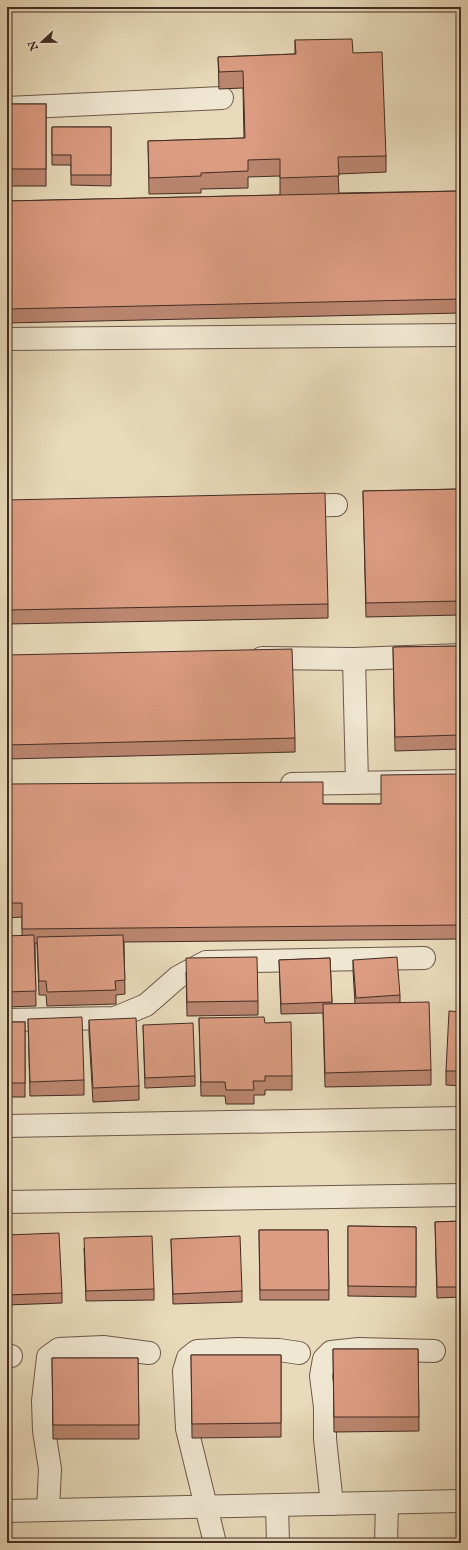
<svg xmlns="http://www.w3.org/2000/svg" width="468" height="1550" font-family="'IM FELL English',serif">
  <style>
    .lines { fill: none; stroke-linecap: round; stroke-linejoin: round }
    .minor-casing { stroke: #6c5849; stroke-width: 24 }
    .minor { stroke: #f0e7d2; stroke-width: 22 }
    .wall { fill: #bc8670; stroke: #432c23 }
    .building { fill: #db9c82; stroke: #432c23 }
  </style>
  <rect width="100%" height="100%" fill="#e8daba"/>
  <filter id="stains"><feTurbulence type="fractalNoise" baseFrequency=".005" numOctaves="4"/><feColorMatrix values="0 0 0 0 .2 0 0 0 0 .09 0 0 0 0 .02 0 0 0 .5 -.17"/></filter>
  <radialGradient id="worn" r=".72"><stop offset=".6" stop-color="#630" stop-opacity="0"/><stop offset="1" stop-color="#630" stop-opacity=".3"/></radialGradient>
  <g class="lines">
    <defs>
      <g id="minor">
        <polyline points="7,108 222,98"/>
        <polyline points="7,339 461,335"/>
        <polyline points="295,506 336,505"/>
        <polyline points="262,658 354,659 461,655"/>
        <polyline points="354,659 357,783"/>
        <polyline points="292,784 461,781"/>
        <polyline points="7,1020 115,1018 146,1005 178,977 206,962 424,958"/>
        <polyline points="7,1126 461,1118"/>
        <polyline points="7,1202 461,1195"/>
        <polyline points="7,1356 11,1356"/>
        <polyline points="332,1504 325,1439 325,1407 321,1376 324,1359 331,1352 359,1349 434,1351"/>
        <polyline points="277,1505 278,1543"/>
        <polyline points="48,1510 50,1469 44,1431 43,1401 48,1357 59,1349 103,1347 149,1353"/>
        <polyline points="7,1511 461,1501"/>
        <polyline points="215,1543 187,1429 184,1371 188,1358 197,1351 238,1349 279,1350 299,1353"/>
        <polyline points="386,1543 387,1503"/>
      </g>
    </defs>
    <use href="#minor" class="minor-casing"/>
    <use href="#minor" class="minor"/>
  </g>
  <g class="wall">
    <polygon points="295,40 353,53 386,156 386,172 338,174 339,193 461,191 461,313 7,323 7,201 280,195 280,176 248,177 248,188 201,189 201,193 149,194 148,141 244,138 243,88 219,89 218,57 295,54"/>
    <rect x="7" y="104" width="39" height="82"/>
    <polygon points="52,127 111,127 111,186 71,185 71,165 52,165"/>
    <polygon points="461,489 461,615 366,617 363,491"/>
    <polygon points="7,500 328,604 328,618 7,624"/>
    <polygon points="461,646 461,749 395,751 393,647"/>
    <polygon points="7,655 295,738 295,752 7,759"/>
    <polygon points="461,774 461,939 124,942 125,994 116,995 116,1004 47,1006 46,995 39,995 37,943 35,943 36,1006 7,1007 7,936 22,936 22,917 7,918 7,784 323,804 381,804"/>
    <polygon points="330,958 332,1004 355,1004 353,970 353,960 400,995 400,1003 431,1070 431,1085 325,1087 323,1013 281,1014 279,960"/>
    <polygon points="186,972 258,1001 258,1015 187,1016"/>
    <polygon points="461,1012 461,1086 446,1085 446,1071"/>
    <polygon points="199,1018 265,1023 292,1076 292,1090 265,1090 265,1095 254,1095 254,1104 226,1104 225,1096 201,1096"/>
    <polygon points="28,1019 84,1080 84,1095 30,1096"/>
    <polygon points="89,1020 139,1086 139,1100 93,1102 89,1034"/>
    <rect x="7" y="1022" width="18" height="75"/>
    <polygon points="143,1025 195,1076 195,1086 145,1088"/>
    <polygon points="461,1221 461,1297 437,1298 435,1222"/>
    <polygon points="348,1226 416,1227 416,1297 348,1296"/>
    <polygon points="259,1230 328,1230 329,1300 260,1300"/>
    <polygon points="7,1235 62,1293 62,1303 7,1305"/>
    <polygon points="171,1239 242,1291 242,1302 173,1304"/>
    <polygon points="84,1248 154,1289 154,1300 86,1301"/>
    <polygon points="333,1349 418,1349 419,1431 334,1432"/>
    <polygon points="191,1355 281,1355 281,1437 192,1438"/>
    <polygon points="52,1358 138,1358 139,1439 53,1439"/>
  </g>
  <g class="building">
    <polygon points="352,39 353,53 382,52 386,156 338,157 339,176 280,178 280,159 248,160 248,171 201,173 201,176 149,178 148,141 245,138 243,71 219,72 218,57 296,54 295,40"/>
    <rect x="7" y="104" width="39" height="65"/>
    <polygon points="52,127 111,127 111,175 71,175 71,155 52,155"/>
    <polygon points="461,191 461,299 7,309 7,201"/>
    <polygon points="461,489 461,601 366,603 363,491"/>
    <polygon points="325,493 328,604 7,610 7,500"/>
    <polygon points="461,646 461,735 395,737 393,647"/>
    <polygon points="292,649 295,738 7,745 7,655"/>
    <polygon points="461,774 461,925 22,929 22,903 7,903 7,784 323,782 323,804 381,804 381,775"/>
    <polygon points="34,935 36,991 7,992 7,936"/>
    <polygon points="123,935 125,980 115,981 116,990 47,992 46,981 39,981 37,937"/>
    <polygon points="257,957 258,1001 187,1002 186,958"/>
    <polygon points="397,957 400,995 356,998 353,960"/>
    <polygon points="330,958 332,1002 281,1004 279,960"/>
    <polygon points="429,1002 431,1070 325,1073 323,1004"/>
    <polygon points="449,1011 461,1012 461,1071 446,1071"/>
    <polygon points="82,1017 84,1080 30,1082 28,1019"/>
    <polygon points="264,1017 265,1023 291,1022 292,1076 265,1076 265,1081 253,1081 254,1090 226,1090 225,1082 201,1082 199,1018"/>
    <polygon points="136,1018 139,1086 93,1088 89,1020"/>
    <rect x="7" y="1022" width="18" height="61"/>
    <polygon points="193,1023 195,1076 145,1078 143,1025"/>
    <polygon points="461,1221 461,1287 437,1287 435,1222"/>
    <polygon points="348,1226 416,1227 416,1287 348,1286"/>
    <polygon points="259,1230 328,1230 329,1290 260,1290"/>
    <polygon points="59,1233 62,1293 7,1295 7,1235"/>
    <polygon points="152,1236 154,1289 86,1291 84,1238"/>
    <polygon points="240,1236 242,1291 173,1294 171,1239"/>
    <polygon points="333,1349 418,1349 419,1417 334,1417"/>
    <polygon points="191,1355 281,1355 281,1423 192,1424"/>
    <polygon points="52,1358 138,1358 139,1425 53,1425"/>
  </g>
  <rect width="468" height="1550" fill="none" stroke="#e8daba" stroke-width="24"/>
  <rect x="8" y="8" width="452" height="1534" fill="none" stroke="#432c23" stroke-width="2"/>
  <rect x="12" y="12" width="444" height="1526" fill="none" stroke="#432c23"/>
  <g transform="translate(42 42) rotate(248)" stroke="#f0e7d2" stroke-width="3" paint-order="stroke">
  <path d="M0-3L7 15L0 10L-7 15Z" fill="#432c23"/>
  <text y="-6" font-size="11" font-weight="bold" text-anchor="middle" fill="#432c23">N</text>
  </g>
  <rect width="100%" height="100%" filter="url(#stains)"/>
  <rect width="100%" height="100%" fill="url(#worn)"/>
</svg>
